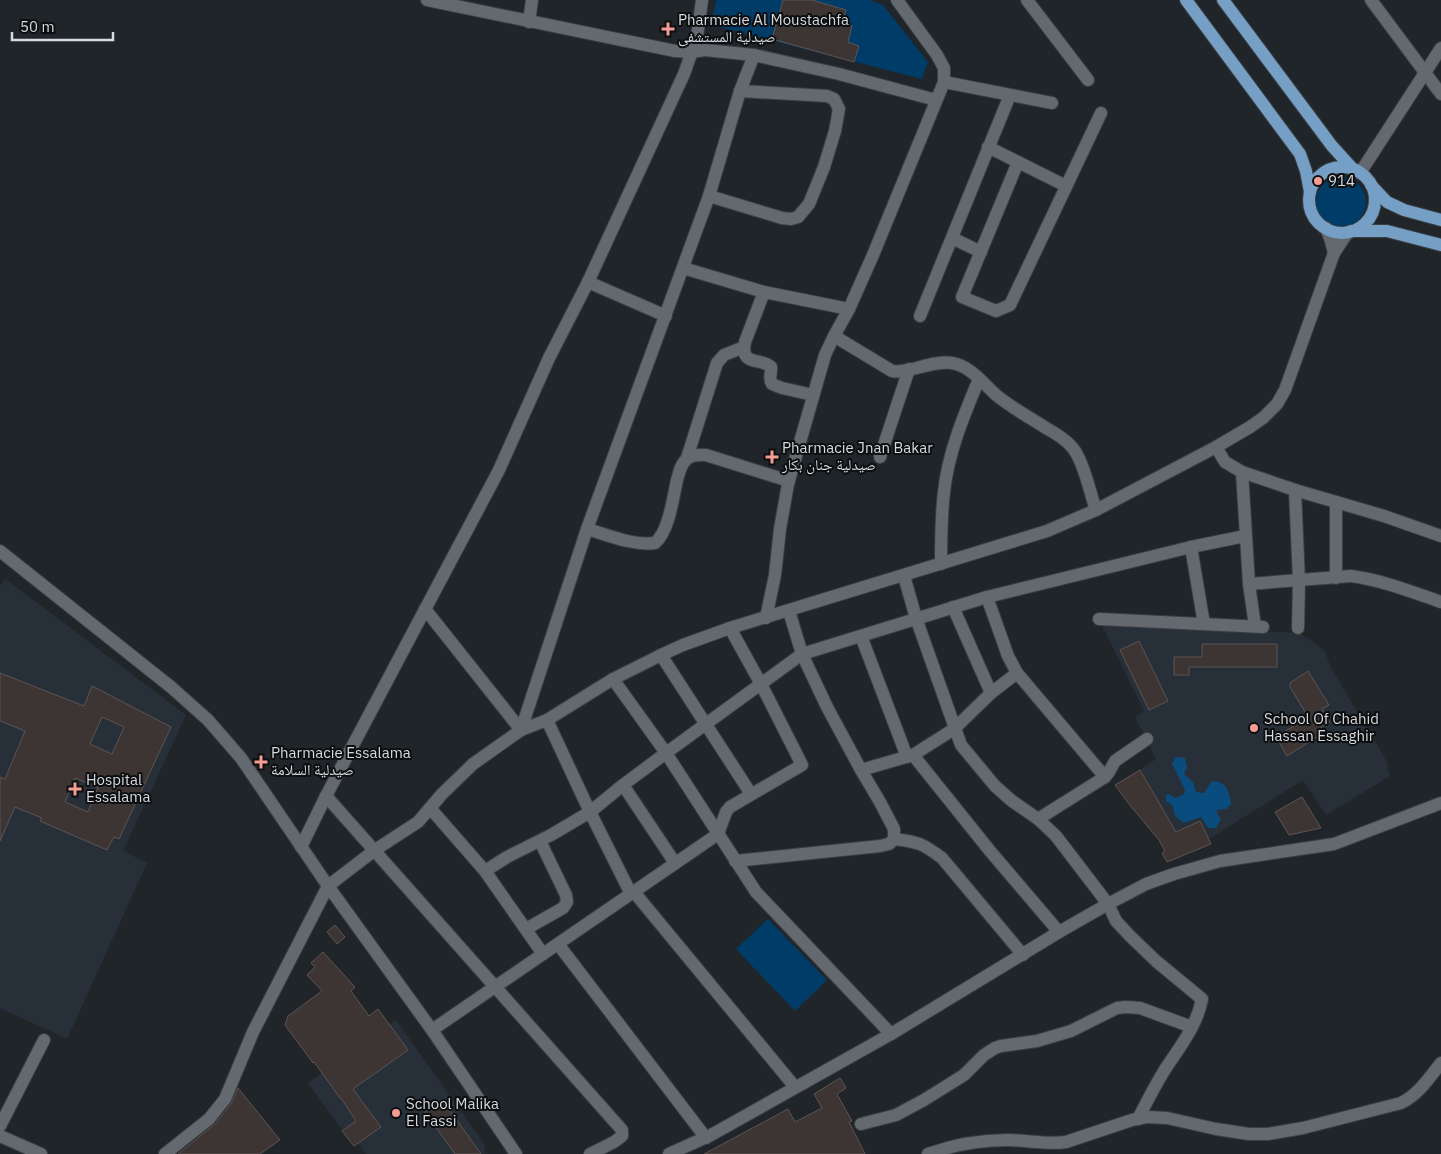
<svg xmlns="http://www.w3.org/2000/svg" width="1441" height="1154" font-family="'IBM Plex Sans','Noto Naskh Arabic',sans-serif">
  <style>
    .built { fill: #273039 }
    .green { fill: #003c68 }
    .forest { fill: #094c7d }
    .building { fill: #3d3534; stroke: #5d5453; fill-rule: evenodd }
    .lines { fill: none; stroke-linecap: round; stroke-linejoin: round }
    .street-casing { stroke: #3b3f43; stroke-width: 14 }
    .secondary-casing { stroke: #3b3f43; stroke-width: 14 }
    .primary-casing { stroke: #3b3f43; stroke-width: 14 }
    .street { stroke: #64696f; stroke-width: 12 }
    .secondary { stroke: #64696f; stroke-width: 12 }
    .primary { stroke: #759fc5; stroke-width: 12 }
    .poi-dot { fill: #f59c93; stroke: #0c0e10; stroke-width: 2 }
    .labels { text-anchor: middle; stroke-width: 4; stroke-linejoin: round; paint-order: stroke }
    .poi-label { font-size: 15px; fill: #d7dade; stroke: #0c0e10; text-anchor: start }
  </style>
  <rect width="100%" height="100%" fill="#20252a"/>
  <g class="built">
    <polygon points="5,579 186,715 123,851 147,863 67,1039 0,1008 0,586"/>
    <polygon points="1102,625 1300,633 1325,651 1330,666 1386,760 1390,776 1326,815 1303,780 1209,839 1200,821 1176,832 1140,770 1156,759 1135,717 1144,711"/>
    <polygon points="396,1020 484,1144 485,1154 366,1154 358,1144 354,1146 308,1083"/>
  </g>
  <g class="green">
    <polygon points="716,0 869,0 883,5 928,62 922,79 711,25"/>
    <circle cx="1341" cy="202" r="25"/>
    <polygon points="768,919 827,980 795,1011 736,949"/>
  </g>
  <path class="forest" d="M1176,757L1185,758L1187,767L1184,774L1193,782L1196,792L1204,793L1212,781C1226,781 1230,792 1231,804L1226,809L1217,810V814L1221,819L1216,828H1208L1201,817L1184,823L1176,817L1172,805L1166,801V795L1169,794L1175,798L1183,795L1185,790L1172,763Z"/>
  <g class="building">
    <polygon points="783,0 812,0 846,10 842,23 852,26 848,42 859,46 854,62 772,39"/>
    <polygon points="1139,641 1168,701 1149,710 1120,650"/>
    <polygon points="1202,644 1277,644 1277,667 1189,667 1189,675 1174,675 1174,657 1202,657"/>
    <polygon points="1308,671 1329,705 1322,709 1330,722 1317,730 1320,735 1287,756 1276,737 1308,717 1290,687 1290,683"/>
    <path d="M0,673L84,706L92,686L171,727L119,839L114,837L107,850L40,821L42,818L15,807L0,841V777L5,779L25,731L0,721ZM102,717L124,727L112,754L90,744ZM75,778L98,788L88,812L65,802Z"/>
    <polygon points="1140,770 1176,832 1200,821 1211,844 1167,862 1162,853 1165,851 1159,840 1129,804 1115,785"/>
    <polygon points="1302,797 1321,828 1289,835 1275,812"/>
    <polygon points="335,925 345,937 337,944 327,932"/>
    <polygon points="323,952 355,987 351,991 369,1016 378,1009 408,1050 353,1089 381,1127 354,1146 342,1131 356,1121 341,1098 340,1098 314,1062 313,1063 285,1025 288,1016 322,991 307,975 315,967 311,963"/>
    <polygon points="840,1078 846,1088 837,1094 852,1121 849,1122 865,1154 704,1154 788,1109 795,1122 822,1108 814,1094"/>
    <polygon points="238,1088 280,1140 260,1154 178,1154 215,1124 231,1104"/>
    <polygon points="442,1099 481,1154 455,1154 425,1112"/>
  </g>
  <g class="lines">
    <defs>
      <g id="street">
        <polyline points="427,0 675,51 691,52 705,50 754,55 839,74 936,100"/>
        <polyline points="1027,0 1088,80"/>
        <polyline points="1371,0 1441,94"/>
        <polyline points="529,22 532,0"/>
        <polyline points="944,82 1052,103"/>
        <polyline points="988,147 1066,186"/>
        <polyline points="1018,162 962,297 996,311 1010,305 1101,113"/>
        <polyline points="1360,173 1441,48"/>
        <polyline points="709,196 782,218 791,219 798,217 809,204 824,167 835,131 839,109 834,99 827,96 740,91"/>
        <polyline points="952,238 981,252"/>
        <polyline points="683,268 764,292 849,309"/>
        <polyline points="588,282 666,316"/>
        <path d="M764,292L745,342C740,367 760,357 771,367C772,373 768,378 772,384L782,388L813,395"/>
        <polyline points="920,316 1010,95"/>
        <path d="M834,336L892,371C909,374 931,360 952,363C970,366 982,382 995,394C1010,407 1029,417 1046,428C1055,433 1064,438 1071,446C1083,458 1090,493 1096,510"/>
        <polyline points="1216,447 1225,462 1242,472 1295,490 1384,516 1441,536"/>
        <polyline points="880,457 909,369"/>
        <polyline points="687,458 717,363 724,355 744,347"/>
        <polyline points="1242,472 1249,584 1255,626"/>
        <polyline points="1295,490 1299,581 1298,628"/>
        <polyline points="1336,502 1336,578"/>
        <path d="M587,529C608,535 633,546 655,543C669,531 673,498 677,480C679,473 681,463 687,459C692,454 699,455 706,455L789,481"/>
        <polyline points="1191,547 1204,624"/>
        <path d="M941,564C941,540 941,516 944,492C948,453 964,415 979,379"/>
        <path d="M904,576L916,618L961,745L995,786L1012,801L1038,819L1056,836L1108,904L1116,921L1130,936L1156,961L1202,999C1197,1026 1179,1048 1164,1071C1155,1086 1146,1103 1138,1119"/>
        <path d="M1249,584L1351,576C1382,580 1412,592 1441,602"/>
        <polyline points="987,597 1008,656 1017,673 1105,777"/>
        <polyline points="953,607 991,693"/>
        <polyline points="425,609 521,730"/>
        <polyline points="766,618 775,575 780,529 788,484 825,355 834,336 849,309 873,255 944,82 944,68 937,55 897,0"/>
        <polyline points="1099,619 1263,627"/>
        <polyline points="861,636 907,757"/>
        <polyline points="661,655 751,794"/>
        <polyline points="613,679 666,753 756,892 891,1034"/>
        <polyline points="547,720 590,812 631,894"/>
        <polyline points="521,730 587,529 709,196 740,91 754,55"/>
        <polyline points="913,755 990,851 1059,932"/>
        <polyline points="861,770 913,755 954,729 991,693 1017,673"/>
        <polyline points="623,785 675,863"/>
        <polyline points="326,796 622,1130 622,1136 614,1142 590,1154"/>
        <polyline points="430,808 485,871 543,954"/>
        <polyline points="1038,819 1105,777 1109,772 1115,761 1147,739"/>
        <path d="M894,839C918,842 922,843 942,858L1023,955"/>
        <polyline points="301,847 326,796 499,470 549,358 588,282 684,74 697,37 702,0"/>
        <polyline points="735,861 880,846 889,844 894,839 894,829 880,802 861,770 827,707 802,654 789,611"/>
        <polyline points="485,871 507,857 551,835 590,812 623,785 666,753 802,654 987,597 1191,547 1245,536"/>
        <polyline points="634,892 795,1087"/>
        <polyline points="526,929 563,908 567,902 566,895 540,841"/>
        <polyline points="558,944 706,1138"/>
        <polyline points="432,1030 718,834 726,812 730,807 802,765 761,684 730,628"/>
        <polyline points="861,1124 896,1115 924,1100 964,1075 984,1055 995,1048 1001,1046 1037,1041 1071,1031 1117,1008 1126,1007 1140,1008 1192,1027"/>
        <polyline points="0,1126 44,1040"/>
        <polyline points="0,1136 41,1154"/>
        <polyline points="165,1154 209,1119 225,1099 253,1032 328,886"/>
        <polyline points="669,1154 711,1135 891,1034 1059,932 1108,904 1146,884 1174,874 1220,861 1334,844 1441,803"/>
        <path d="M928,1154C953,1145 981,1140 1008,1140C1027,1140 1047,1145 1066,1142L1132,1120L1147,1117L1167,1118L1216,1129L1249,1134H1268L1303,1128L1401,1103C1419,1094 1429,1078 1441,1063"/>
      </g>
      <g id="secondary">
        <polyline points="1326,228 1331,241 1334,253"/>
        <polyline points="0,551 171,687 208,720 241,758 328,886 432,1030 516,1154"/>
        <polyline points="328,886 375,850 418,822 442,794 473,764 521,730 547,720 613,679 661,655 683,645 730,628 1047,531 1096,510 1216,447 1250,427 1263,418 1277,404 1285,390 1334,253 1348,232"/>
      </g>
      <g id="primary">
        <polyline points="1186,0 1300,154 1306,171 1310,192"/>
        <polyline points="1223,0 1332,146 1352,168"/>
        <circle cx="1342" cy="200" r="33"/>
        <polyline points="1371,185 1387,202 1404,210 1441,220"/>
        <polyline points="1351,231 1387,231 1441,245"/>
      </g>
    </defs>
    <use href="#street" class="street-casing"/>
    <use href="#secondary" class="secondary-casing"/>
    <use href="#primary" class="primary-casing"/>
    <use href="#street" class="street"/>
    <use href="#secondary" class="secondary"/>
    <use href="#primary" class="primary"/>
  </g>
  <g class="poi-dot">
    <path d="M665.5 21.5h5v5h5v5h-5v5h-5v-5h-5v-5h5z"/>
    <circle cx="1318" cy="181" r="5"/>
    <path d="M769.5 449.5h5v5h5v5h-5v5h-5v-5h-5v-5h5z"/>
    <circle cx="1254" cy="728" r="5"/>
    <path d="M258.5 754.5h5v5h5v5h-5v5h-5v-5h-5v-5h5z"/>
    <path d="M72.5 781.5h5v5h5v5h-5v5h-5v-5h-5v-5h5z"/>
    <circle cx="396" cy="1113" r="5"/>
  </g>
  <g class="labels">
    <g class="poi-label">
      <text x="678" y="25">Pharmacie Al Moustachfa<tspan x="678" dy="17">صيدلية المستشفى</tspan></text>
      <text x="1328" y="186">914</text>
      <text x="782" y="453">Pharmacie Jnan Bakar<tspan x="782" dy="17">صيدلية جنان بكار</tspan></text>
      <text x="1264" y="724">School Of Chahid<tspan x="1264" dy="17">Hassan Essaghir</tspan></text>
      <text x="271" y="758">Pharmacie Essalama<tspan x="271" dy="17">صيدلية السلامة</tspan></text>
      <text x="86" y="785">Hospital<tspan x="86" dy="17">Essalama</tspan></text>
      <text x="406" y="1109">School Malika<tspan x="406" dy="17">El Fassi</tspan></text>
    </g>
  </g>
  <path d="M12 32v8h101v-8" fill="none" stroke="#d7dade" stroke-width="2.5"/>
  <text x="20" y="32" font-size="15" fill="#d7dade" stroke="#0c0e10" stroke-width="4" paint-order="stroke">50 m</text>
</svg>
